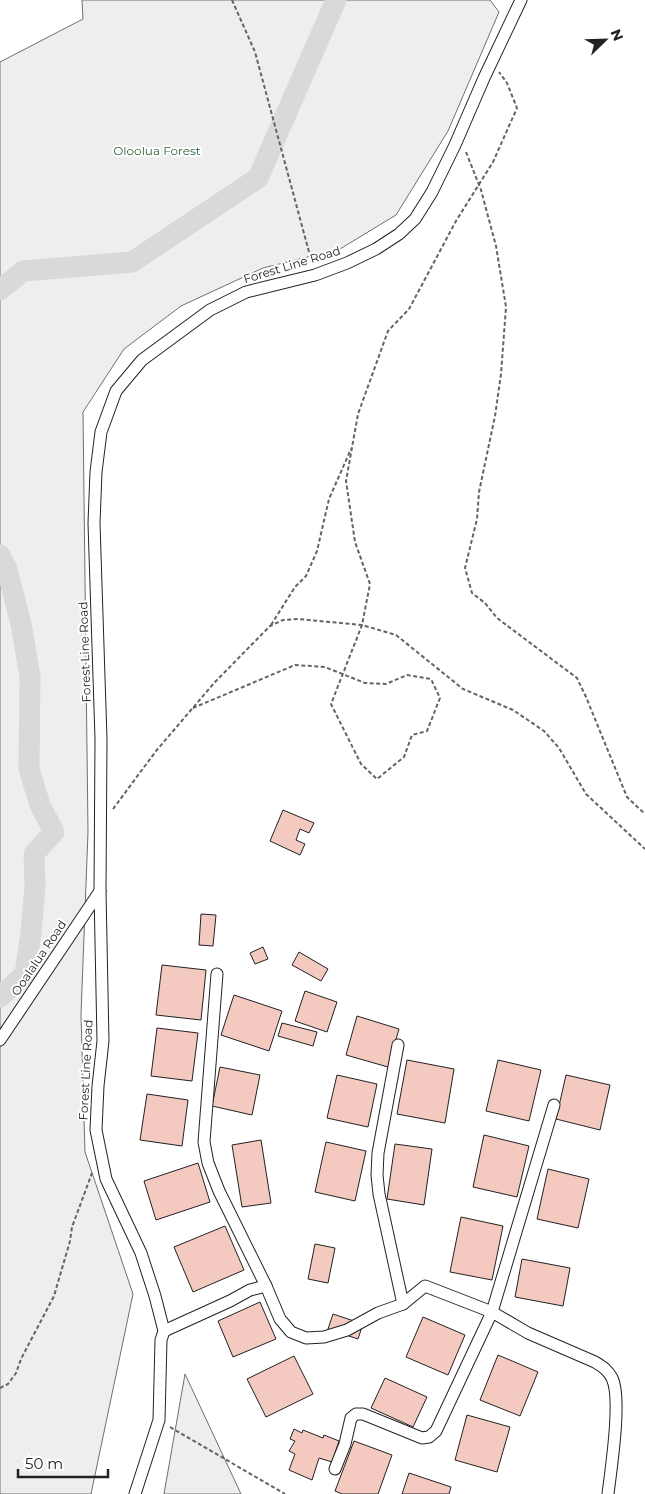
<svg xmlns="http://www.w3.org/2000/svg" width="645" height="1494" font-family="Montserrat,sans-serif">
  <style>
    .green { fill: #eee; stroke: #6f6f6f }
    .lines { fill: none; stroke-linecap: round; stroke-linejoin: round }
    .river { stroke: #d9d9d9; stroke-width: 21 }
    .building { fill: #f3c9c0; stroke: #222 }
    .minor-casing { stroke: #222; stroke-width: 13 }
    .path { stroke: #646464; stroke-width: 2; stroke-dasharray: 4 2.5; stroke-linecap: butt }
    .minor { stroke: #fff; stroke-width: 11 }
    .labels { text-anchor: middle; stroke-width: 4; stroke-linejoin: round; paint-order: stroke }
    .park-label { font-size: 12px; fill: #2f5e38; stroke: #fff }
    .street-label { font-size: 12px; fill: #222; stroke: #fff }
  </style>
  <rect width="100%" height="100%" fill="#fff"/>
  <g class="green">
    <polygon points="82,0 490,0 499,12 448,131 396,215 340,249 263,268 181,306 124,349 83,412 88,832 81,1014 85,1152 133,1294 91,1494 0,1494 0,62 83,19"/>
    <polygon points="185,1374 241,1494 164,1494"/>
  </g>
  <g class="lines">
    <g class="river">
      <polyline points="0,290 23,271 132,262 258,178 336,0"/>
      <polyline points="0,555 7,569 21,624 30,676 29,769 40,805 54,832 34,854 35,886 31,933 25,974 0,997"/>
    </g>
  </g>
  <g class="building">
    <polygon points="283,810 314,823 309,833 300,829 296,840 305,844 300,855 270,841"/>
    <polygon points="201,914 216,915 213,946 199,945"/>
    <polygon points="263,947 268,959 255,964 250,953"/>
    <polygon points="299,952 328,969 321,981 292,965"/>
    <polygon points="162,965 206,970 201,1020 156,1015"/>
    <polygon points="305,991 337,1002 327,1032 295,1021"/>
    <polygon points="234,995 282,1011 269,1051 221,1035"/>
    <polygon points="357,1016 399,1029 388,1067 346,1055"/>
    <polygon points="282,1023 317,1032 313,1046 278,1036"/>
    <polygon points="157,1028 198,1033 192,1081 151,1076"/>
    <polygon points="407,1060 454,1069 445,1123 397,1114"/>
    <polygon points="498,1060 541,1070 529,1121 486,1111"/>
    <polygon points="220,1067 260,1075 252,1115 212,1106"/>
    <polygon points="337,1075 377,1084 368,1127 327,1118"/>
    <polygon points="566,1075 610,1085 600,1130 556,1119"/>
    <polygon points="147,1094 188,1100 182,1146 140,1140"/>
    <polygon points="484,1135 529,1146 517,1197 473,1187"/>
    <polygon points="261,1140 271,1203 242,1207 232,1145"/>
    <polygon points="326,1142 366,1151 355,1201 315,1192"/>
    <polygon points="395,1144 432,1149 424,1205 387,1199"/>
    <polygon points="198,1163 210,1202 156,1220 144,1181"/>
    <polygon points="548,1169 589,1179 578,1228 537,1219"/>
    <polygon points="461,1217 503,1226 492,1280 450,1272"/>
    <polygon points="225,1226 244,1270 193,1292 174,1247"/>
    <polygon points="315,1244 335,1248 328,1283 308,1279"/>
    <polygon points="522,1259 570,1268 563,1306 515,1297"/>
    <polygon points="260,1302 276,1339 233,1357 218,1321"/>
    <polygon points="333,1314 363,1324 358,1339 328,1329"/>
    <polygon points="423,1317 465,1335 448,1375 406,1357"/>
    <polygon points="498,1355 538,1372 520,1416 480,1400"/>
    <polygon points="294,1356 313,1394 266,1417 247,1379"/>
    <polygon points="385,1378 427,1397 413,1427 371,1408"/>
    <polygon points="467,1415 510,1427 497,1472 455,1460"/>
    <polygon points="294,1429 302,1433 303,1430 323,1438 324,1435 339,1441 332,1462 319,1458 312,1480 289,1470 295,1454 289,1451 295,1441 290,1439"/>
    <polygon points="354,1441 392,1455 378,1494 342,1494 335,1491"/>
    <polygon points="409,1473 451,1487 449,1494 402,1494"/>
  </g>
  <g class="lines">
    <defs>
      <g id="minor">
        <path d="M217,974L204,1142L208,1163L219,1191L266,1286L280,1319L291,1332L306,1338L324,1337L347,1330L378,1313L403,1304L425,1286L492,1312L528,1333L595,1362C603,1367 608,1370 612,1378C622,1398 611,1469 608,1494"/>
        <polyline points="0,1040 100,891"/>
        <polyline points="398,1045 378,1153 377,1175 379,1194 403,1304"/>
        <polyline points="164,1331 230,1301 250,1290 266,1286"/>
        <polyline points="335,1469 345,1444 351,1418 356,1414 363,1414 422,1438 429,1437 436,1431 492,1312 554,1105"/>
        <polyline points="135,1494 159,1420 161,1340 164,1331 155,1296 141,1253 106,1179 96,1130 98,1086 103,1041 100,891 101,739 94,523 96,472 101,432 116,391 142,360 210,310 246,292 315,275 347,263 376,249 399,234 415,219 432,192 455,145 484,78 521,0"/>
      </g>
    </defs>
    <use href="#minor" class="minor-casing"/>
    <g class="path">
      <polyline points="232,0 255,52 312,263"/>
      <polyline points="466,152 481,190 496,246 506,307 501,374 495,416 479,492 477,519 465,568 472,593 485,603 497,618 577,678 586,697 627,797 645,814"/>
      <polyline points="271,625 295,587 306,576 317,551 329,499 351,449"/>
      <polyline points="193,708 295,665 325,667 365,683 386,684 407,675 431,679 440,698 427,731 412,735 404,757 377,779 361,764 331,704 362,625 370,584 355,542 346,481 358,414 388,331 409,309 456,221 493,162 517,108 507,83 499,72"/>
      <polyline points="113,809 156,751 215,682 270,626 283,620 298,619 362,625 396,635 463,689 513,710 544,731 559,748 586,794 645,849"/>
      <polyline points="0,1388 8,1384 16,1373 21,1359 54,1296 70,1241 72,1227 92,1173"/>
      <polyline points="170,1427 285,1494"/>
    </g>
    <use href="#minor" class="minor"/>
  </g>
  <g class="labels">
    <g class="park-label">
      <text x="157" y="155">Oloolua Forest</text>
    </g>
    <g class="street-label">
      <text transform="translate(292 265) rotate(-17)" y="4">Forest Line Road</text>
      <text transform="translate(85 652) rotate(-92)" y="4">Forest Line Road</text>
      <text transform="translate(39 958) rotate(-56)" y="4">Ooalalua Road</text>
      <text transform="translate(86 1070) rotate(-87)" y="4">Forest Line Road</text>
    </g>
  </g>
  <g transform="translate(605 40) rotate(67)" stroke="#ffffff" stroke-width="4" paint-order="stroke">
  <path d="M0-4L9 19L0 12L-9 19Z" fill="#222222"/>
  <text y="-8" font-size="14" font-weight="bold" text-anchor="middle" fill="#222222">N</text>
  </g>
  <path d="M18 1469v8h90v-8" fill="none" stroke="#222222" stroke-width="2.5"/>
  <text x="25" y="1469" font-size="15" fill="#222222" stroke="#ffffff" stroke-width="4" paint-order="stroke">50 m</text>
</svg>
